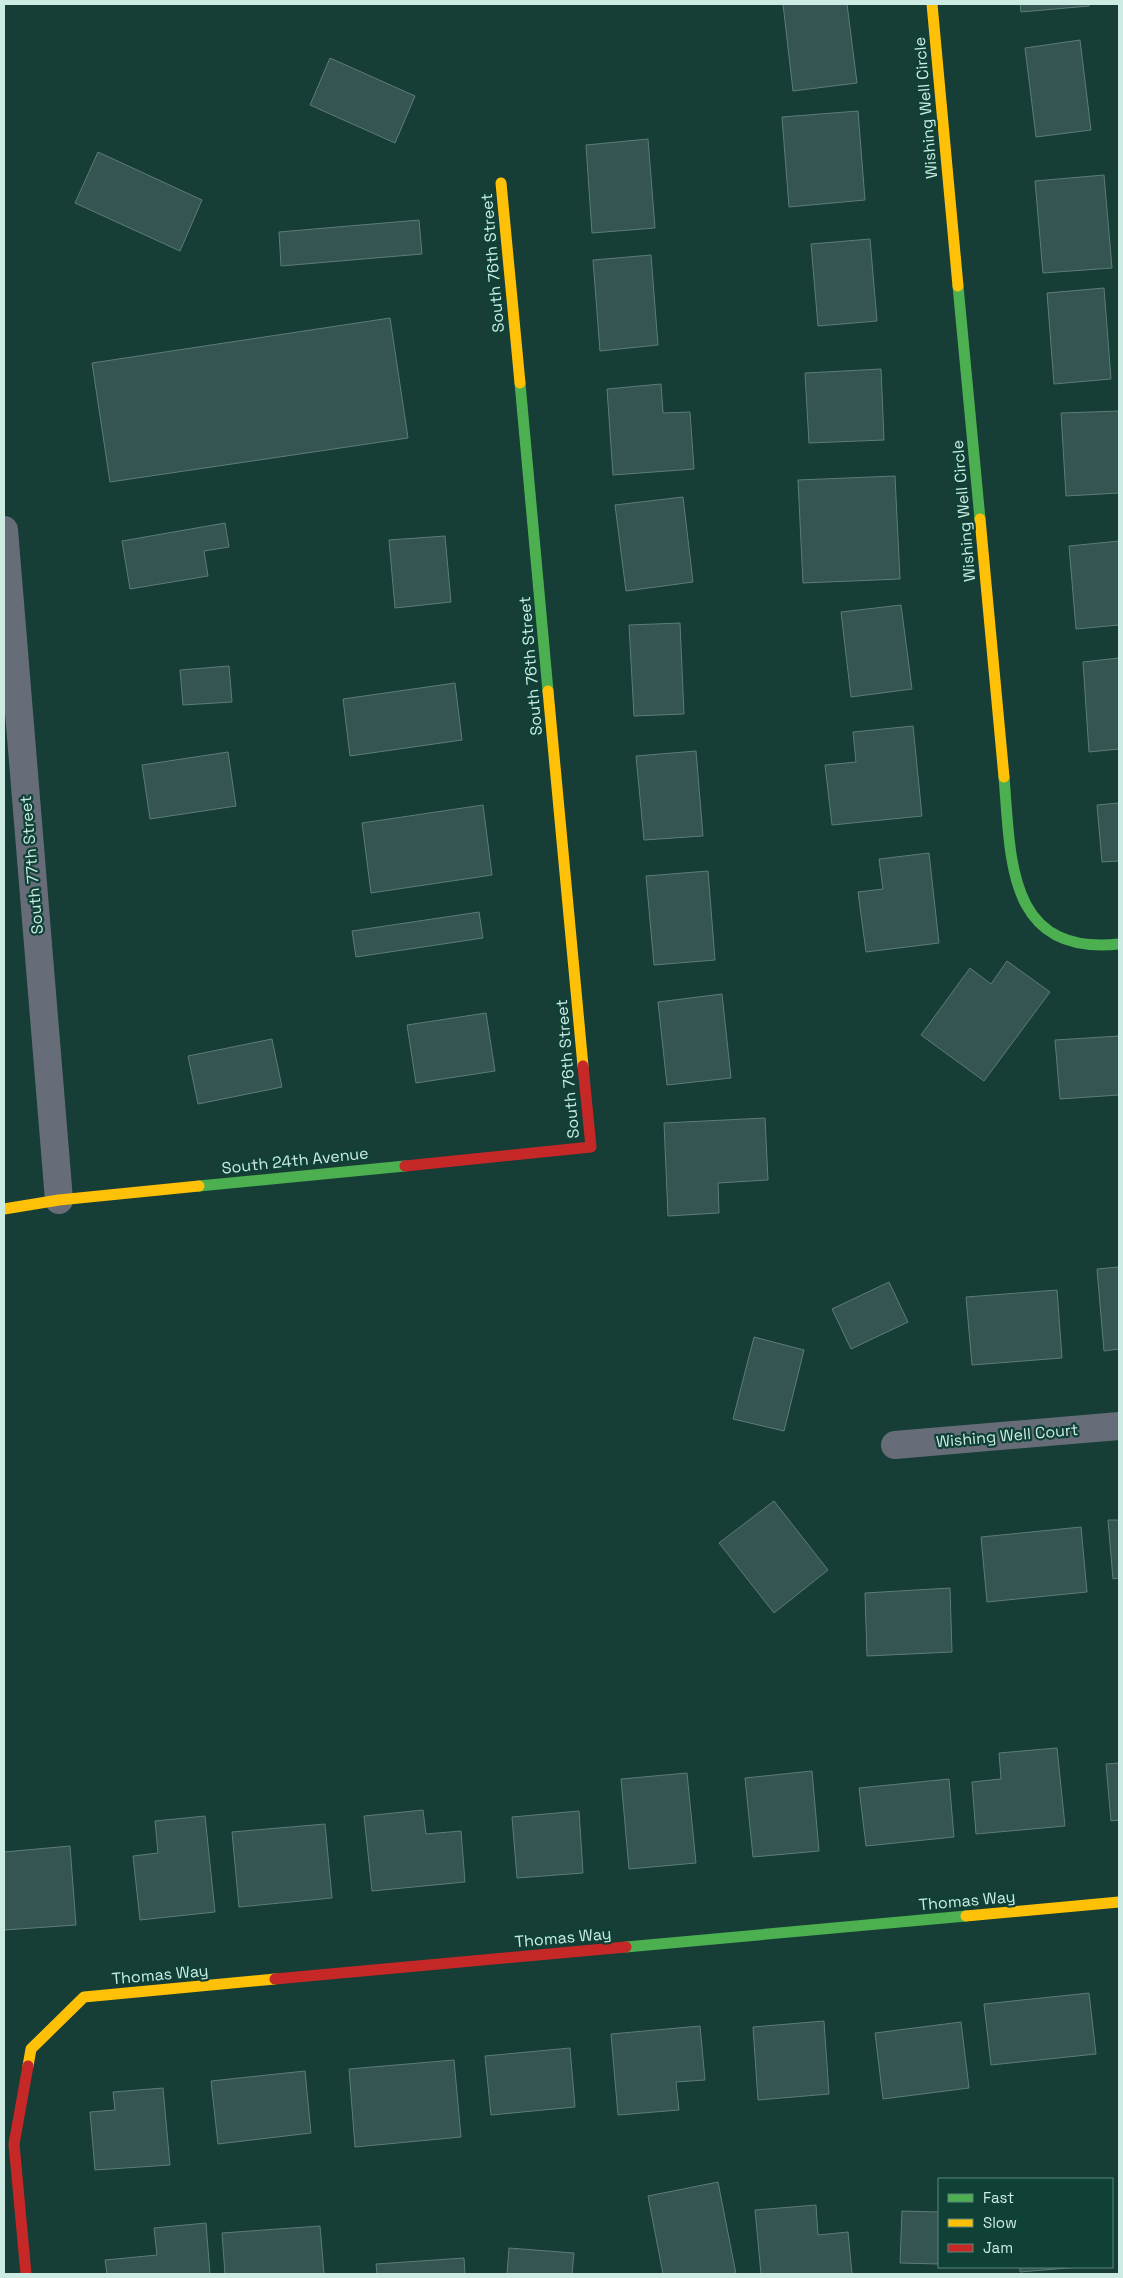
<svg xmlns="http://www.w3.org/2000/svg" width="1123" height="2278" font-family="'Space Grotesk',sans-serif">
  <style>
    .building { fill: #355552; stroke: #5d7c79 }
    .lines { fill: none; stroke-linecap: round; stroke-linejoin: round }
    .street { stroke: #666d79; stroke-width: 28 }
    .fast { stroke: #4caf50; stroke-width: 11 }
    .slow { stroke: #ffc107; stroke-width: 11 }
    .jam { stroke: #c62828; stroke-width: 11 }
    .labels { text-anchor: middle; stroke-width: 4.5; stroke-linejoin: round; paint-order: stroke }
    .street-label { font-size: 16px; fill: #ccebe2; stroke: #0f4137 }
  </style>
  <rect width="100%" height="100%" fill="#163d36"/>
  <g class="building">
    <polygon points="783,4 847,4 857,83 793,91"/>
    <polygon points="1020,4 1089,4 1089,6 1021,12"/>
    <polygon points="1080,40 1091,130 1036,137 1025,48"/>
    <polygon points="330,58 415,96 395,143 310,105"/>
    <polygon points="858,111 865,200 789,207 782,117"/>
    <polygon points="648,139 655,228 592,233 586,145"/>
    <polygon points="98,152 202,200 180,251 75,203"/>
    <polygon points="1104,175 1112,268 1043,273 1035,181"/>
    <polygon points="419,220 422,254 281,266 279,232"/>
    <polygon points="870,239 877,321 818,326 811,244"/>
    <polygon points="651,255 658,345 600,351 593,260"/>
    <polygon points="1104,288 1111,379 1054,384 1047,293"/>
    <polygon points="390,318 408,438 110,482 92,363"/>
    <polygon points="881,369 884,440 809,443 805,373"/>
    <polygon points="661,384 663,413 690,412 694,469 613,475 607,389"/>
    <polygon points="1119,411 1119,493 1066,496 1061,413"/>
    <polygon points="895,476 900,579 803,583 798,480"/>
    <polygon points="683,497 693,582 626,591 615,505"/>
    <polygon points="225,523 229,547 204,551 208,576 130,589 122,541"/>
    <polygon points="445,536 451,602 395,608 389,540"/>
    <polygon points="1119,541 1119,625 1076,629 1069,546"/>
    <polygon points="901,605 912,689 851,697 841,612"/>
    <polygon points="680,623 684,714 634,716 629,625"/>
    <polygon points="1119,658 1119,749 1089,752 1083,662"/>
    <polygon points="229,666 232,702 183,705 180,670"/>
    <polygon points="455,683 462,740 350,756 343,699"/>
    <polygon points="913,726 922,816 832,825 825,765 856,762 853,732"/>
    <polygon points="696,751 703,836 644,840 636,756"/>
    <polygon points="228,752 236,806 150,819 142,765"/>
    <polygon points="1119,803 1119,861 1102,862 1097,805"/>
    <polygon points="483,805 492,875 371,893 362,823"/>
    <polygon points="929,853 939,943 866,952 858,892 883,889 879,859"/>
    <polygon points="708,871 715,960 654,965 646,876"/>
    <polygon points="479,912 483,938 356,957 352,931"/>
    <polygon points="1007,961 1050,992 984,1081 921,1035 970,968 991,984"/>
    <polygon points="722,994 731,1078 667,1085 658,1002"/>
    <polygon points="486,1013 495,1071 416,1083 407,1025"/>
    <polygon points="1119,1036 1119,1095 1060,1099 1055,1040"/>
    <polygon points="272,1039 282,1087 198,1104 188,1056"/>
    <polygon points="765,1118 768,1180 718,1183 719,1213 668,1216 664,1123"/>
    <polygon points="1119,1267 1119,1349 1104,1351 1097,1269"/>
    <polygon points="889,1282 908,1322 851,1349 832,1309"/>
    <polygon points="1057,1290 1062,1358 972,1365 966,1297"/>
    <polygon points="754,1337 804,1350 784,1431 733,1419"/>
    <polygon points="774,1501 828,1570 774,1613 719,1543"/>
    <polygon points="1108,1520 1119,1520 1119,1578 1113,1579"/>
    <polygon points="1081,1527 1087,1592 987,1602 981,1537"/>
    <polygon points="950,1588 952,1652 867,1656 865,1593"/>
    <polygon points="1057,1748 1065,1826 976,1834 972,1782 1001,1779 999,1753"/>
    <polygon points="1119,1763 1119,1820 1111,1821 1106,1764"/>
    <polygon points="812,1771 819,1851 753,1857 745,1778"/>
    <polygon points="687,1773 696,1863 629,1869 621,1779"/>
    <polygon points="949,1779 954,1837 866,1846 859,1788"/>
    <polygon points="423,1810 426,1834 461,1831 465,1882 372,1891 364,1816"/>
    <polygon points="579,1811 583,1873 517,1878 512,1817"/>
    <polygon points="205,1816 215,1912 140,1920 133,1856 158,1853 155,1821"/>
    <polygon points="325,1824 332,1898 239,1907 232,1832"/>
    <polygon points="70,1846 76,1925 4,1930 4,1852"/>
    <polygon points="1089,1993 1096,2054 991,2065 984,2004"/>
    <polygon points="824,2021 829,2094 758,2100 753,2027"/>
    <polygon points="961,2022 969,2088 883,2099 875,2033"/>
    <polygon points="700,2026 705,2080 676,2082 679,2110 618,2115 611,2034"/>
    <polygon points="570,2048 575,2107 491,2115 485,2056"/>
    <polygon points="454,2060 461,2137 355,2147 349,2069"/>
    <polygon points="305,2071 311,2133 218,2144 211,2081"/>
    <polygon points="163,2088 170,2165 95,2170 90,2112 115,2110 113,2092"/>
    <polygon points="718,2182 736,2274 663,2274 648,2196"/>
    <polygon points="816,2205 818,2235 848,2232 852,2274 761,2274 755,2210"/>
    <polygon points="902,2211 939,2212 939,2264 900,2263"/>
    <polygon points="206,2223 210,2274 107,2274 105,2260 157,2255 154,2228"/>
    <polygon points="320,2226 324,2274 225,2274 222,2233"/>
    <polygon points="509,2248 574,2253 572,2274 507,2274"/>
    <polygon points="464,2258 465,2274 377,2274 376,2264"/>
    <polygon points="1020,2267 1080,2267 1020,2272"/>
  </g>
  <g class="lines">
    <g class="street">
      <polyline points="4,530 59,1200"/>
      <polyline points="895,1445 1119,1426"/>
    </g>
    <g class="fast">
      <polyline points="958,286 980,519"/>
      <polyline points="520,383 548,691"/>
      <path d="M1004,777C1011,858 1006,956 1119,944"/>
      <polyline points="199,1186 405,1166"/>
      <polyline points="626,1947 966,1916"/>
    </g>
    <g class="slow">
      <polyline points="932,4 958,286"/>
      <polyline points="501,183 520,383"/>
      <polyline points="980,519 1004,777"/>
      <polyline points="548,691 583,1066"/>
      <polyline points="4,1209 59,1200 199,1186"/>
      <polyline points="966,1916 1119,1902"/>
      <polyline points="28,2066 31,2049 84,1997 275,1979"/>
    </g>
    <g class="jam">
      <polyline points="405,1166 591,1147 583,1066"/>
      <polyline points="275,1979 626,1947"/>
      <polyline points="26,2274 14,2144 28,2066"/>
    </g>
  </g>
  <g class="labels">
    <g class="street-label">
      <text transform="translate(925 108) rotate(-95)" y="6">Wishing Well Circle</text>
      <text transform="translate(492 263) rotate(-95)" y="6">South 76th Street</text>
      <text transform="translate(963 511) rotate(-95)" y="6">Wishing Well Circle</text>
      <text transform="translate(530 666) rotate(-95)" y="6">South 76th Street</text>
      <text transform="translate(31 865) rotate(-95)" y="6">South 77th Street</text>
      <text transform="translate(567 1069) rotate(-95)" y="6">South 76th Street</text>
      <text transform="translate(295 1160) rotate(-6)" y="6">South 24th Avenue</text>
      <text transform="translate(1007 1435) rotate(-5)" y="6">Wishing Well Court</text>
      <text transform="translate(967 1900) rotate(-5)" y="6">Thomas Way</text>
      <text transform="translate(563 1937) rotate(-5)" y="6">Thomas Way</text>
      <text transform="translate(160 1974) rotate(-5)" y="6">Thomas Way</text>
    </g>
  </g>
  <rect width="1123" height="2278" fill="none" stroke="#ccebe2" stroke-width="10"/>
  <rect x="938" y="2178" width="175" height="90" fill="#0f4137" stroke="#5b857b"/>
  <rect x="948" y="2194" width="25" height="8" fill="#4caf50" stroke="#5b857b"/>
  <text x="983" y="2203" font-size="15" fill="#ccebe2">Fast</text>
  <rect x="948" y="2219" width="25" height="8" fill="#ffc107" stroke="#5b857b"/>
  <text x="983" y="2228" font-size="15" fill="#ccebe2">Slow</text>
  <rect x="948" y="2244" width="25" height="8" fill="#c62828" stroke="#5b857b"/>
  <text x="983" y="2253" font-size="15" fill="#ccebe2">Jam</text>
</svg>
